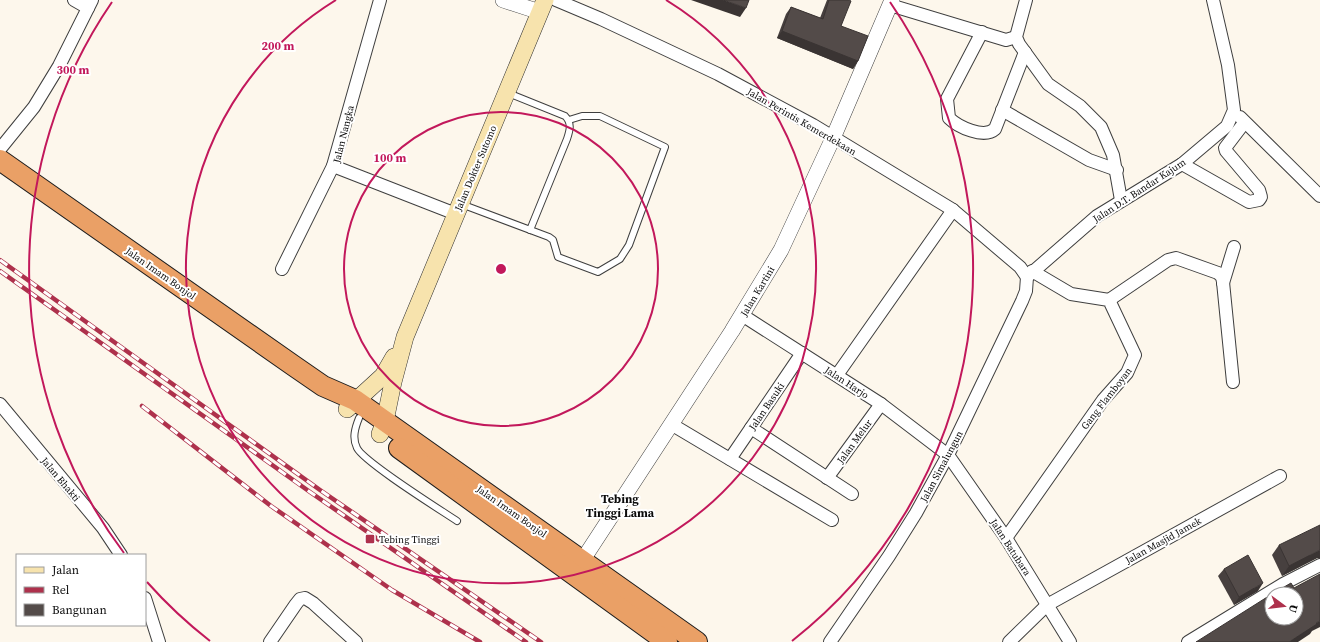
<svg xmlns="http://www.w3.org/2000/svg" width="1320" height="642" font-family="'Source Serif 4',serif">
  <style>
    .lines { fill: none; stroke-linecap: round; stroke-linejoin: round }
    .service-casing { stroke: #3f3f3f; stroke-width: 8 }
    .minor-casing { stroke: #3f3f3f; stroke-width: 14 }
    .tertiary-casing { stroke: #3f3f3f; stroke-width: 16 }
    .secondary-casing { stroke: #2e2e2e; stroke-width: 18 }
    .trunk-casing { stroke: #1d1d1d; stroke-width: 22 }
    .service { stroke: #fff; stroke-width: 6 }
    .minor { stroke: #fff; stroke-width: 12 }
    .tertiary { stroke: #fff; stroke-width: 15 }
    .secondary { stroke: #f7e3ad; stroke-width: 17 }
    .trunk { stroke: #eaa066; stroke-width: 20 }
    .rail-casing { stroke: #ae314c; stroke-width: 4.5 }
    .rail { stroke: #fff; stroke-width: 3; stroke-dasharray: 9; stroke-linecap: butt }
    .wall { fill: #47403f }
    .shaded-wall { fill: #3a3433 }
    .building { fill: #534b49; stroke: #3a3433 }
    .ring { fill: none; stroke: #c2185b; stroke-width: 2 }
    .poi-dot { fill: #ae314c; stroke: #fff; stroke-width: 1.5 }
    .labels { text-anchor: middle; stroke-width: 4; stroke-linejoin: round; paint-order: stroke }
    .street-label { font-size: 10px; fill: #0c0c0c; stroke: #fff }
    .poi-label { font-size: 10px; fill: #0c0c0c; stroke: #fff; text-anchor: start }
    .quarter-label { font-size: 12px; font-weight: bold; fill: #0c0c0c; stroke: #fff }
    .centre { fill: #c2185b; stroke: #fff; stroke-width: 2 }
    .ring-label { font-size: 12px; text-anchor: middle; font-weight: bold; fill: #c2185b; stroke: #fff; stroke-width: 4; stroke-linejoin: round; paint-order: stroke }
  </style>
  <rect width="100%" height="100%" fill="#fdf7ec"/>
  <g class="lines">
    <defs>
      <g id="service">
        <path d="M508,93L565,116C572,123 570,130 567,139L530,230"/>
        <polyline points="461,204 549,237 553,240 558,257 598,272 620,259 629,245 665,147 600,116 582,116 569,120"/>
        <path d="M359,418C355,428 352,438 357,448C364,462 439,509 457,521"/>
      </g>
      <g id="minor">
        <polyline points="74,0 88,8"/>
        <polyline points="556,0 601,19 718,74 813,125 953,210 1020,267 1027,277"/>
        <polyline points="1026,0 1016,37 1019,44 1048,84 1080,106 1101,127 1113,155 1121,200"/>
        <polyline points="890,5 1006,40 1016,37"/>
        <path d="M982,32L947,99L949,118C958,127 984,139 995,129L1025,52"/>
        <polyline points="1002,110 1089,160 1117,170"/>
        <polyline points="1240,117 1320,196"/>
        <polyline points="0,149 34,107 59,66 92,0"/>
        <polyline points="1182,164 1249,202 1259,200 1261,197 1259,190 1226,151 1225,148 1244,123"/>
        <polyline points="333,166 456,214"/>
        <polyline points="282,269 333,166 380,0"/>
        <polyline points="1027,277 1097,216 1182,164 1227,126 1234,110 1228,65 1213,0"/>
        <polyline points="1223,283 1234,247"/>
        <polyline points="1109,300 1168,260 1176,258 1218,273 1222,277 1223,282 1233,382"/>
        <polyline points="742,315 881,404 948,455 1006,538 1070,642"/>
        <polyline points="837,375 953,210"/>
        <polyline points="0,404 103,528 121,555"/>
        <polyline points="671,424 832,520"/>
        <polyline points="751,428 852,494"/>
        <polyline points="730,459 802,353"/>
        <polyline points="827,478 881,404"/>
        <polyline points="1006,538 1103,400 1127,373 1135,355 1109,300 1071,294 1032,271"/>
        <polyline points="145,598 159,642"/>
        <polyline points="270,642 296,604 300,599 305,598 313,603 356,642"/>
        <polyline points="830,642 889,556 916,513 948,455 1022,301 1026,291 1027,277"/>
        <polyline points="1009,642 1047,605 1280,476"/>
        <polyline points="1188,642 1283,584 1320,565"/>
      </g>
      <g id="tertiary">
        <polyline points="503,0 540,12"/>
        <polyline points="582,561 732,331 781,250 833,138 892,0"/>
      </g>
      <g id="secondary">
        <polyline points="347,409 383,376 394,357"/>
        <polyline points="380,434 385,421 393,382 405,337 545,0"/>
      </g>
      <g id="trunk">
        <polyline points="0,160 294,366 323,386 355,400 697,642"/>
        <polyline points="399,448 667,642"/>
      </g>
    </defs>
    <use href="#service" class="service-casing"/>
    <use href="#minor" class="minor-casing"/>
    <use href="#tertiary" class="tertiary-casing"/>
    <use href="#secondary" class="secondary-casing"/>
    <use href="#trunk" class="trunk-casing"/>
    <use href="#service" class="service"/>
    <use href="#minor" class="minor"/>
    <use href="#tertiary" class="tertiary"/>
    <use href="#secondary" class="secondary"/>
    <use href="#trunk" class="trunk"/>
    <defs>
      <g id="rail">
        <polyline points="0,260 320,490 541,642"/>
        <polyline points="0,271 310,492 526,642"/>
        <polyline points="142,406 271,506 392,590 480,642"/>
      </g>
    </defs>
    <use href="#rail" class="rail-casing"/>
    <use href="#rail" class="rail"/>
  </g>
  <g class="wall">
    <polygon points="827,0 849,0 841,26 858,61 853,69 777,38 786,14 791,7 820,18"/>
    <polygon points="1279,545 1317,558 1282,576 1272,555"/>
    <polygon points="1224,569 1258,591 1234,605 1218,576"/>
  </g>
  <g class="shaded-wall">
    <polygon points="691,0 723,0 746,8 740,17"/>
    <polygon points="782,31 858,61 853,69 777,38"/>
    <polygon points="1320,550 1320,559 1317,558 1282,576 1289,566"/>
    <polygon points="1263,583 1258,591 1234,605 1239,597"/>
    <polygon points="1320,621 1320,627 1312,631 1310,634 1298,642 1289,642 1316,623"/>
  </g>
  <g class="building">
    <polygon points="723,0 749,0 746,8"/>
    <polygon points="829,0 849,0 851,1 841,26 868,36 858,61 782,31 791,7 823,19"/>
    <polygon points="1320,525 1320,550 1289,566 1279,545"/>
    <polygon points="1248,555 1263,583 1239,597 1224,569"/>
    <polygon points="1320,574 1320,621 1316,623 1317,624 1289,642 1196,642 1272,594 1272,618 1296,618 1296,594 1272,594 1291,583 1294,588"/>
  </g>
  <g class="ring">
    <circle cx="501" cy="269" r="157"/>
    <path d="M666 0A315 315 0 1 1 336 0"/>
    <path d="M210 641A472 472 0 0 1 147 582M124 553A472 472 0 0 1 112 2M890 2A472 472 0 0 1 792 641"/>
  </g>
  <rect class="poi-dot" x="365" y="534" width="10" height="10" rx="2"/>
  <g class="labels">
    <g class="street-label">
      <text transform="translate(802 121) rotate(30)" y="4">Jalan Perintis Kemerdekaan</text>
      <text transform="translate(343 134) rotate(-76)" y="4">Jalan Nangka</text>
      <text transform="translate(475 168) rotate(-67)" y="4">Jalan Dokter Sutomo</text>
      <text transform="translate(1139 190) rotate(-33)" y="4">Jalan D.T. Bandar Kajum</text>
      <text transform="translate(161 273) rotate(35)" y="4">Jalan Imam Bonjol</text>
      <text transform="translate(757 291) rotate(-59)" y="4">Jalan Kartini</text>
      <text transform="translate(847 382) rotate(33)" y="4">Jalan Harjo</text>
      <text transform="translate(1106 398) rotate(-52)" y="4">Gang Flamboyan</text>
      <text transform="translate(766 406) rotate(-56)" y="4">Jalan Basuki</text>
      <text transform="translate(854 441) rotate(-54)" y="4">Jalan Melur</text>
      <text transform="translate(941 466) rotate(-62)" y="4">Jalan Simalungun</text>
      <text transform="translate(61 479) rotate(50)" y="4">Jalan Bhakti</text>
      <text transform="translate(512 511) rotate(35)" y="4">Jalan Imam Bonjol</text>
      <text transform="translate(1163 540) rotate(-29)" y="4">Jalan Masjid Jamek</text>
      <text transform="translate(1011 547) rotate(57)" y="4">Jalan Batubara</text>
    </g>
    <g class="poi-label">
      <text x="379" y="543">Tebing Tinggi</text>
    </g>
    <g class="quarter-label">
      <text x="620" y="503">Tebing<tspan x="620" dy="14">Tinggi Lama</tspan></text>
    </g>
  </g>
  <circle cx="501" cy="269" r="6" class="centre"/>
  <g class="ring-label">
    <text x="278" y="50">200 m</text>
    <text x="73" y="74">300 m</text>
    <text x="390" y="162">100 m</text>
  </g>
  <rect x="16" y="554" width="130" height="72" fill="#ffffff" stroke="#9e9e9e"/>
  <rect x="24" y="567" width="20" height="6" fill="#f7e3ad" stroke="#9e9e9e"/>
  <text x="52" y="574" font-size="12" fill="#0c0c0c">Jalan</text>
  <rect x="24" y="587" width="20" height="6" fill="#ae314c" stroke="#9e9e9e"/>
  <text x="52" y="594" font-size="12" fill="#0c0c0c">Rel</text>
  <rect x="24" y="604" width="20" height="12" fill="#534b49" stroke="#9e9e9e"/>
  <text x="52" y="614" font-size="12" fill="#0c0c0c">Bangunan</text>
  <g transform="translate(1284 606) rotate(105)"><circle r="19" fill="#ffffff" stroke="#9e9e9e"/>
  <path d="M0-3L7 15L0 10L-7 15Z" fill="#ae314c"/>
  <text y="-6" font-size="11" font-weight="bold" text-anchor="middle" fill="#0c0c0c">U</text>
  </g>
</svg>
